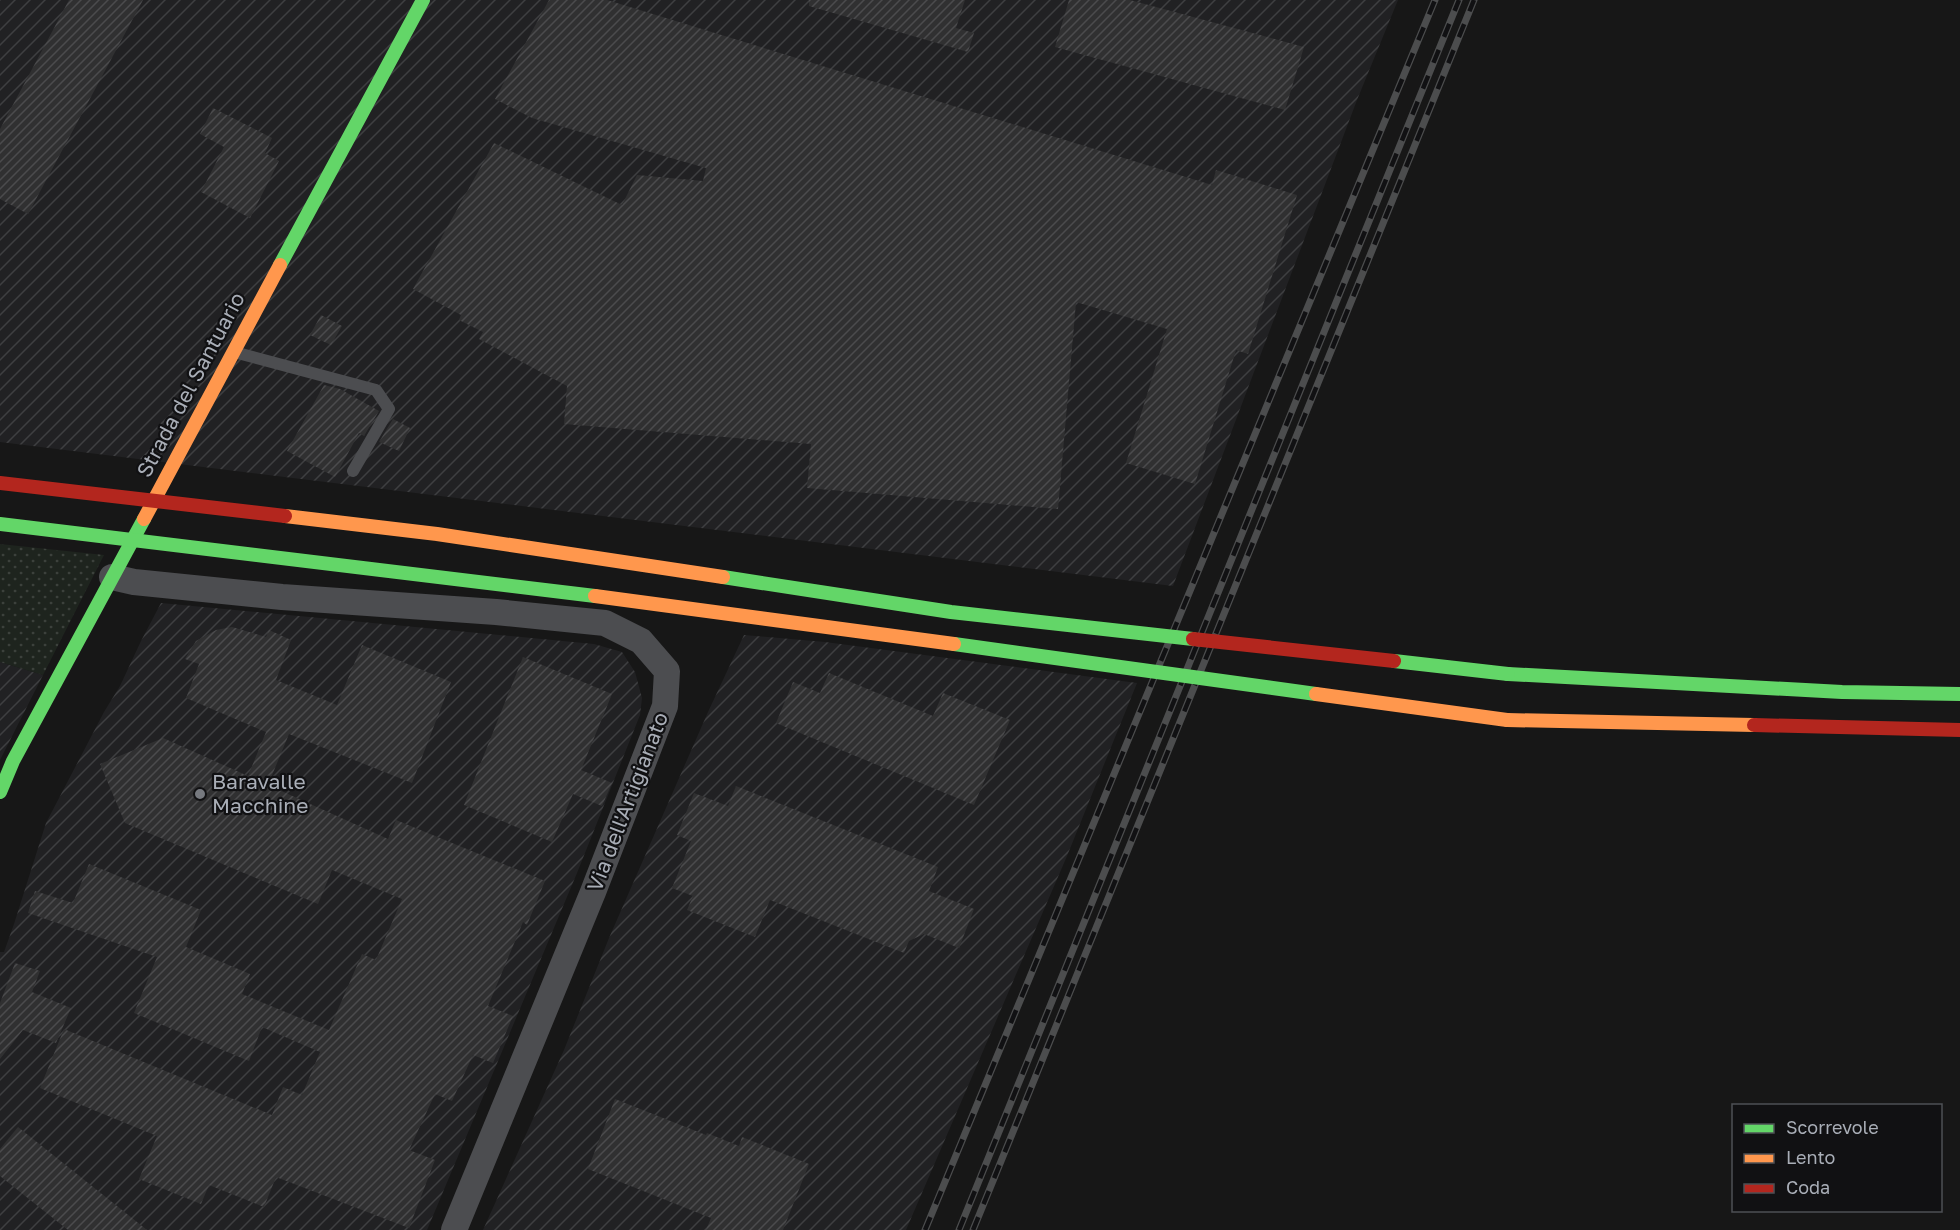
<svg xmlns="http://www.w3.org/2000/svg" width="1960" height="1230" font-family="'Golos Text',sans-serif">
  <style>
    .industrial { fill: url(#industrial-furrows) }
    .grass { fill: url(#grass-dots) }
    .building { fill: url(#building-hatch) }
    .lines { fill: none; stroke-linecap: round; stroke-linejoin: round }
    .lane { stroke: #4c4d50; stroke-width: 12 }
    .street { stroke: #4c4d50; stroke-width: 26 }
    .fast { stroke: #63d668; stroke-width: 14 }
    .slow { stroke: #ff974d; stroke-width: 14 }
    .jam { stroke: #b3261e; stroke-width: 14 }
    .rail-casing { stroke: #4c4d4e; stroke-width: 7 }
    .rail { stroke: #111113; stroke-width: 4.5; stroke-dasharray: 14; stroke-linecap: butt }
    .fast-bridge { stroke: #63d668; stroke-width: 14 }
    .slow-bridge { stroke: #ff974d; stroke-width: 14 }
    .jam-bridge { stroke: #b3261e; stroke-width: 14 }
    .poi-dot { fill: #76797f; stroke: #111113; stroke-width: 2 }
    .labels { text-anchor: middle; stroke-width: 4.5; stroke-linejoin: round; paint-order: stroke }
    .street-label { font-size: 21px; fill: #a9aeb7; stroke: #111113 }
    .poi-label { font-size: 21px; fill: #a9aeb7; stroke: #111113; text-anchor: start }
  </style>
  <defs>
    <pattern id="industrial-furrows" width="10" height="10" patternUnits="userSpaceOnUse" patternTransform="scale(1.5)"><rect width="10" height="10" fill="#212123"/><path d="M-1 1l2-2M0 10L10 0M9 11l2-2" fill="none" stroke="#3e3f41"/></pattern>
    <pattern id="grass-dots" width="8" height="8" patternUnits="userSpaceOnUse" patternTransform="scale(1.5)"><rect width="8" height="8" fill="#1e241e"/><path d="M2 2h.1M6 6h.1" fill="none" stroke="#3c413c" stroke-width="1.8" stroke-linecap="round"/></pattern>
    <pattern id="building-hatch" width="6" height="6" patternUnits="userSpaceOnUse" patternTransform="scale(1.5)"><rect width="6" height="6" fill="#303031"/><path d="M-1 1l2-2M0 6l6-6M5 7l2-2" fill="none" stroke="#4b4b4d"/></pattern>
  </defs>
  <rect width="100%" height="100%" fill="#171717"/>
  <g class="industrial">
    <polygon points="0,0 1398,0 1357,100 1173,586 0,442"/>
    <polygon points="161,603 594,644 622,652 635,672 642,698 640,715 577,873 427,1230 0,1230 0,952 4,952 14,924 46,823 104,712 120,686 141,641"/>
    <polygon points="744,635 825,642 1137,683 1067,856 906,1230 483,1230 564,1050 609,938 708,712"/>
    <polygon points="0,662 43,675 0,760"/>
  </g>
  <polygon class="grass" points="0,544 104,555 43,675 0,662"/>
  <g class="building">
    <polygon points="69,0 143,0 28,214 0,199 0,129"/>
    <polygon points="549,0 607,0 1212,185 1216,170 1297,195 1248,354 1236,350 1195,484 1126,463 1167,329 1076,302 1058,509 807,488 811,444 564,424 567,386 479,339 483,332 459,320 461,315 413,289 494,143 622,205 637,175 703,181 706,168 532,118 495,99"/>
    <polygon points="809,0 965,0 956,28 974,33 968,52 809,6"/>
    <polygon points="1069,0 1130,0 1304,47 1285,110 1055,47"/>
    <polygon points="213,108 272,138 265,153 279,161 250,218 201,192 224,147 200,134"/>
    <polygon points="321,315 342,326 331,345 310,335"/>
    <polygon points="324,385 340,389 379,411 364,436 359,433 335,477 287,451"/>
    <polygon points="393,419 410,428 399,451 379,442"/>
    <polygon points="232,627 266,637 269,630 291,640 276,680 337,705 362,645 451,682 412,783 289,734 268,785 388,839 396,820 545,881 527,925 523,922 488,1006 513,1016 493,1063 473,1055 452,1101 435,1094 409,1150 435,1160 409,1228 276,1177 264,1207 209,1185 201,1204 139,1179 157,1136 40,1088 64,1029 272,1115 283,1087 302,1095 320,1052 262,1027 249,1061 134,1013 157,957 28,913 35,891 73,903 89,864 201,910 186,947 250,974 242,994 329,1030 362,954 376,960 402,899 332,870 318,904 125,823 100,764 163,738 248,776 266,732 186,698 199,664 185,659 196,641 216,630"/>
    <polygon points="523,657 612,694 581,770 612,783 602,806 573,794 552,842 464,805"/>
    <polygon points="829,673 933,716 943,693 1010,720 974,805 776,723 793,682 820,693"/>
    <polygon points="736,786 938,867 929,891 974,909 959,948 924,934 909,941 904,953 770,900 755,937 687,910 693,896 672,888 691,841 677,835 694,793 728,806"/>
    <polygon points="15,963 40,971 32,992 71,1008 56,1043 23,1030 0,1059 0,1003"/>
    <polygon points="615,1099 706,1135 707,1133 739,1146 742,1137 809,1164 783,1230 706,1230 711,1218 588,1169"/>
    <polygon points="18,1127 147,1230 68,1230 0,1176 0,1149"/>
  </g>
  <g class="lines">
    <polyline class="lane" points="234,352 376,390 389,409 353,471"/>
    <polyline class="street" points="112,577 134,582 282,597 496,612 605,623 641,641 667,671 665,706 593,892 454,1230"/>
    <g class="fast">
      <polyline points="280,265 423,0"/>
      <polyline points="1508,674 1842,692 1960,694"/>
      <polyline points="0,792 13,761 144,519"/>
    </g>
    <g class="slow">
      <polyline points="144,519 280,265"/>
      <polyline points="1507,720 1754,725"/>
    </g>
    <polyline class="jam" points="1754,725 1960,730"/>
    <defs>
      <g id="rail">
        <polyline points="925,1230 1435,0"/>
        <polyline points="959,1230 1459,0"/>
        <polyline points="973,1230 1474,0"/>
      </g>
    </defs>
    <use href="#rail" class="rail-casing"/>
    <use href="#rail" class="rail"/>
    <g class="fast-bridge">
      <polyline points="0,524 595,596"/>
      <polyline points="723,577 951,612 1193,639"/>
      <polyline points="954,644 1316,694"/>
      <polyline points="1394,661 1508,674"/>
    </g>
    <g class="slow-bridge">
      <polyline points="285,516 437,534 723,577"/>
      <polyline points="595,596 954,644"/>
      <polyline points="1316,694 1507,720"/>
    </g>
    <g class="jam-bridge">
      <polyline points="0,483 285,516"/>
      <polyline points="1193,639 1394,661"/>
    </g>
  </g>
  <circle class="poi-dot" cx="200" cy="794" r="6"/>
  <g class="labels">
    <g class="street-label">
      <text transform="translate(191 385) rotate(-62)" y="7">Strada del Santuario</text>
      <text transform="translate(628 802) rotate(-69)" y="7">Via dell'Artigianato</text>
    </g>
    <g class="poi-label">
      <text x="212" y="789">Baravalle<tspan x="212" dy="24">Macchine</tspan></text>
    </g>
  </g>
  <rect x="1732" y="1104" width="210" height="108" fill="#111113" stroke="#4e5055" stroke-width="1.5"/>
  <rect x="1744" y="1124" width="30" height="9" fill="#63d668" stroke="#4e5055" stroke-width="1.5"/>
  <text x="1786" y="1134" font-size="18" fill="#a9aeb7">Scorrevole</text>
  <rect x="1744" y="1154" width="30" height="9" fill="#ff974d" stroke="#4e5055" stroke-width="1.5"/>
  <text x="1786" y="1164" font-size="18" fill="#a9aeb7">Lento</text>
  <rect x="1744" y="1184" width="30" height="9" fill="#b3261e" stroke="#4e5055" stroke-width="1.5"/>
  <text x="1786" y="1194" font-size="18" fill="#a9aeb7">Coda</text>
</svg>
